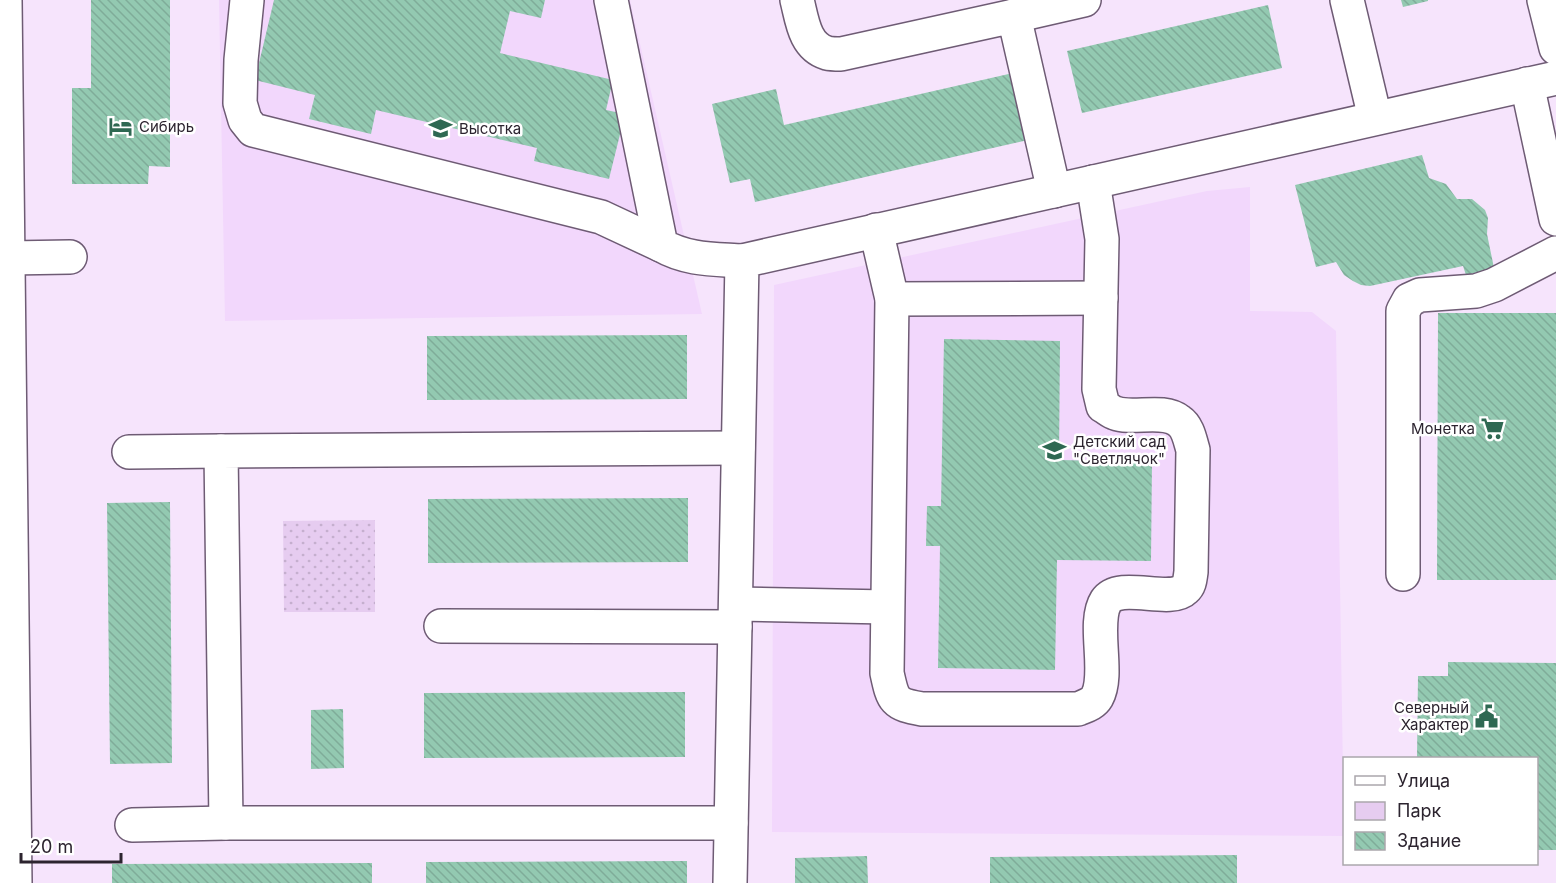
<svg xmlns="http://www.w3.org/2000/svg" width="1556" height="883" font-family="Inter,sans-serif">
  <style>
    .built { fill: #f2d7fc }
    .green { fill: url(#green-dots) }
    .building { fill: url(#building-back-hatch) }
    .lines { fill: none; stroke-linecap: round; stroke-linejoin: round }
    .minor-casing { stroke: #6e5b74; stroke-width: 36 }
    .minor { stroke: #fff; stroke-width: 33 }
    .labels { text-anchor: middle; stroke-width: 5; stroke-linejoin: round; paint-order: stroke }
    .poi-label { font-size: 15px; fill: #2c242f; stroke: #fff; text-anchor: start }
  </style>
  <defs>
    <pattern id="green-dots" width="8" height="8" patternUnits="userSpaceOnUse" patternTransform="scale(1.5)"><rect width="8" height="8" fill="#e6ccf0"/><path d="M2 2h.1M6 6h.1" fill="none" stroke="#c5afce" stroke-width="1.8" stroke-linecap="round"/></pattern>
    <pattern id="building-back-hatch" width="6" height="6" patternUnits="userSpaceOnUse" patternTransform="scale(1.5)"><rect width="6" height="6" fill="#93c9b1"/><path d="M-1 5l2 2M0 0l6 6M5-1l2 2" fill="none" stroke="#7fac99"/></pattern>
  </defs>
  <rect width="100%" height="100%" fill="#f6e4fc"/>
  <g class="built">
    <polygon points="219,0 630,0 702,314 225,321"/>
    <polygon points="1250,187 1250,311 1312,312 1336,331 1344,836 772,832 774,285 1207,191"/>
  </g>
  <polygon class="green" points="375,520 375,612 284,612 283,521"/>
  <g class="building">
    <polygon points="91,0 170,0 170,167 149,166 148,184 72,184 72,88 91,88"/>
    <polygon points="274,0 545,0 541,18 510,11 500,53 613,80 606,110 625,114 609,179 534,161 537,148 376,110 371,134 309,119 315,95 255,80"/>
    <polygon points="1401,0 1428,0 1428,1 1403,7"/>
    <polygon points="1268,5 1282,68 1082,113 1067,51"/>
    <polygon points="1013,73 1028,140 755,202 750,179 730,183 712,104 776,89 784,125"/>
    <polygon points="1422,155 1429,178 1446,184 1457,199 1472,199 1485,210 1488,218 1487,234 1494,268 1466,275 1463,266 1370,286 1361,285 1353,281 1344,275 1336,262 1316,267 1295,185"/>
    <polygon points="1438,313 1556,313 1556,580 1437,580"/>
    <polygon points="687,335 687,399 427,400 427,336"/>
    <polygon points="944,339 1060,341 1059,460 1152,462 1151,561 1057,560 1055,670 938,668 940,546 926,546 927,506 941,506"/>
    <polygon points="688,498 688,562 428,563 428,499"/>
    <polygon points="170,502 172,763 110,764 107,503"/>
    <polygon points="1448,662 1556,663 1556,850 1536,850 1536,758 1417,758 1418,676 1448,676"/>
    <polygon points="685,692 685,757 424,758 424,693"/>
    <polygon points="343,709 344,768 311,769 311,710"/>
    <polygon points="1237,855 1237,883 990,883 990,857"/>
    <polygon points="867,856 868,883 795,883 795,858"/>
    <polygon points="687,861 687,883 426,883 426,862"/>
    <polygon points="372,863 372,883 112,883 112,864"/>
  </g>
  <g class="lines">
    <defs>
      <g id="minor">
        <polyline points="5,0 15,883"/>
        <polyline points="247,0 241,60 240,103 245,120 253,130 601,217 661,245"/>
        <path d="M611,0L661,245C687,260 713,259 742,261"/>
        <path d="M797,0C802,19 804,46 827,53C831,54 837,54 841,54L1014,16L1054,191"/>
        <polyline points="1347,0 1375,118"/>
        <polyline points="1544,0 1556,48"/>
        <polyline points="1014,16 1084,0"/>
        <polyline points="1527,84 1556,219"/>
        <path d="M876,230L892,299L887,673C893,701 894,704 922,709H1078C1085,706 1093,704 1097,697C1110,674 1092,623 1106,601C1119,581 1170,604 1185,589C1190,585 1190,578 1191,572L1193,450C1190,440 1188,427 1179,421C1163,408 1133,420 1115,413C1111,412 1107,408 1103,406L1099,389L1102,239L1093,182"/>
        <polyline points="8,258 70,257"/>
        <polyline points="892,299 1101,298"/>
        <polyline points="129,452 221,451"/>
        <polyline points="1403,574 1403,311 1409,300 1420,295 1476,291 1494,285 1556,253"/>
        <polyline points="736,604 887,607"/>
        <polyline points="441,626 735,627"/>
        <polyline points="731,823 226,823 221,451 738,448"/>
        <polyline points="132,825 226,823"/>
        <polyline points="730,883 742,261 1556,78"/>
      </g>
    </defs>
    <use href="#minor" class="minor-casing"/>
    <use href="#minor" class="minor"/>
  </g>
  <defs>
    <symbol id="hotel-bare" viewBox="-9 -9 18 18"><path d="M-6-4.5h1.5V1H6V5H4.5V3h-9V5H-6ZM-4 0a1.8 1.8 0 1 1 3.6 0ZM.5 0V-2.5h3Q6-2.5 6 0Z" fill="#2e6852" stroke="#fff" stroke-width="2.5" paint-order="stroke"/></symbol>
    <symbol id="school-bare" viewBox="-9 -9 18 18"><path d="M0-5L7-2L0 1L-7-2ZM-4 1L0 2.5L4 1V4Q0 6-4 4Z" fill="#2e6852" stroke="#fff" stroke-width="2.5" paint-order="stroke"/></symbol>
    <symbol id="supermarket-bare" viewBox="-9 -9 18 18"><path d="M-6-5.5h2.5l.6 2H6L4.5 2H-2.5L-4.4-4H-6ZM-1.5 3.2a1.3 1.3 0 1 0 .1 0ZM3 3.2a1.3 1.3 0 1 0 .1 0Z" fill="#2e6852" stroke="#fff" stroke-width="2.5" paint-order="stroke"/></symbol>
    <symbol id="civic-bare" viewBox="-9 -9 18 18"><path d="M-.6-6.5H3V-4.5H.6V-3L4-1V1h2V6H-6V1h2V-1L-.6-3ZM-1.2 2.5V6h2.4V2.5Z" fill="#2e6852" stroke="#fff" stroke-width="2.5" paint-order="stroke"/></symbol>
  </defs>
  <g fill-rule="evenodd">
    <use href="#hotel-bare" x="104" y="110" width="33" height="33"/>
    <use href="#school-bare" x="424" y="112" width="33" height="33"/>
    <use href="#supermarket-bare" x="1476" y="412" width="33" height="33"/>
    <use href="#school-bare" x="1038" y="434" width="33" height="33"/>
    <use href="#civic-bare" x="1470" y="700" width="33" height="33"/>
  </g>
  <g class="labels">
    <g class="poi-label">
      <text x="139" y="132">Сибирь</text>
      <text x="459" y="134">Высотка</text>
      <text x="1475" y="434" text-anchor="end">Монетка</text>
      <text x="1073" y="447">Детский сад<tspan x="1073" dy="17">"Светлячок"</tspan></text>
      <text x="1469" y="713" text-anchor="end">Северный<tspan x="1469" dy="17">Характер</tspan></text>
    </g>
  </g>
  <rect x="1343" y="757" width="195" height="108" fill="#ffffff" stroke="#aba7ac" stroke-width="1.5"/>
  <rect x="1355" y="776" width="30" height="9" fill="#ffffff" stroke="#aba7ac" stroke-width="1.5"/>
  <text x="1397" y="787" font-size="18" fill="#2c242f">Улица</text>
  <rect x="1355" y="802" width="30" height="18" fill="#e6ccf0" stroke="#aba7ac" stroke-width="1.5"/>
  <text x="1397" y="817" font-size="18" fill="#2c242f">Парк</text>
  <rect x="1355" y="832" width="30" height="18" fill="url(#building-back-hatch)" stroke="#aba7ac" stroke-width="1.5"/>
  <text x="1397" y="847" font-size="18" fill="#2c242f">Здание</text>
  <path d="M21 853v9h100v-9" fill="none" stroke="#2c242f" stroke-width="3"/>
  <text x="30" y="853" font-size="18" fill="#2c242f" stroke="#ffffff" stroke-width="4.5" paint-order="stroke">20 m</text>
</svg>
